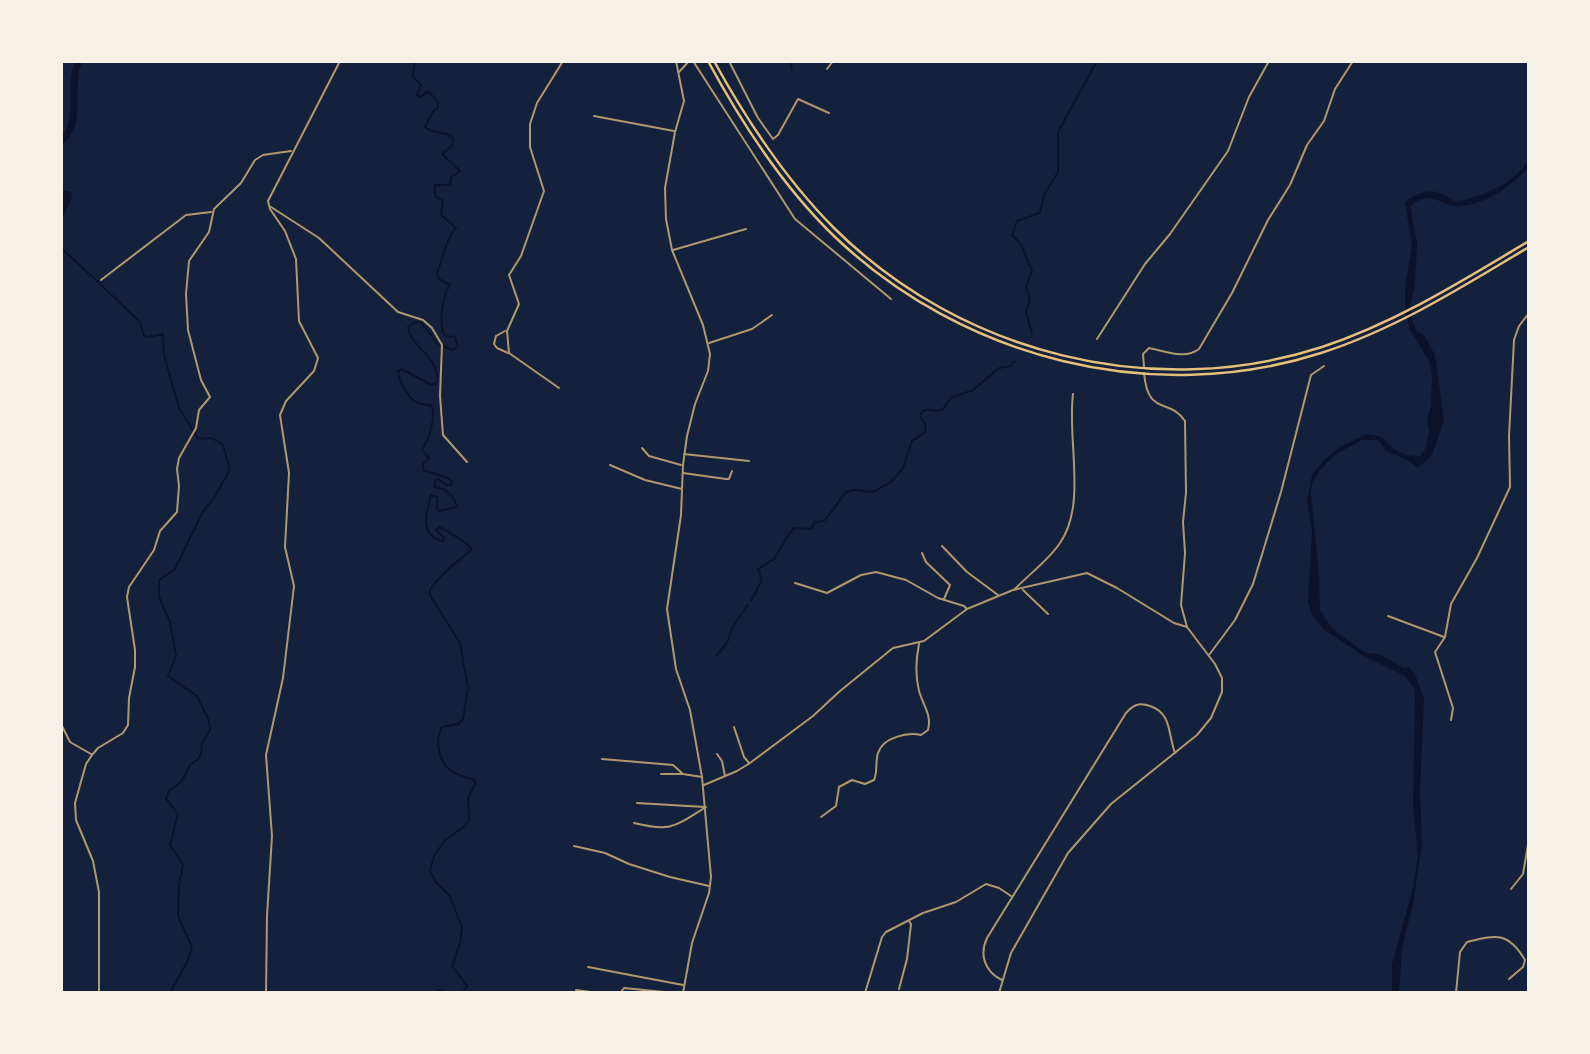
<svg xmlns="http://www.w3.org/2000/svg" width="1590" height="1054" font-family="Ubuntu,sans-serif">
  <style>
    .water { fill: #0b132b }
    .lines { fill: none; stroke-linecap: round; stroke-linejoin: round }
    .stream { stroke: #0b132b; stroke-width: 2 }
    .river { stroke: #0b132b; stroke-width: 7 }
    .minor { stroke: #b1986c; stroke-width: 2 }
    .tertiary { stroke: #b1986c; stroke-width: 2 }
    .trunk { stroke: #e5c07b; stroke-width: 2.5 }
  </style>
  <rect width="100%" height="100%" fill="#14213d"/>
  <path class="water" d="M1529,157V167C1512,186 1484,206 1457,206C1441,207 1433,188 1410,206L1417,244L1415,286L1410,305L1413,323L1417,331L1425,336L1435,355L1444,421L1432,455L1418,468L1407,460L1386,451L1378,440H1362L1336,454L1319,471L1312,484L1311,493L1319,574L1320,610L1331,627L1361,650L1366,653L1379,654L1404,668L1409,667L1415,674L1424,699L1420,790L1422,845L1413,904L1402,949L1399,993H1392V964L1413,888L1418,854L1413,808L1415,695L1414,688L1405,676L1362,655L1323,629L1312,614L1308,602L1312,532L1307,500L1312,475L1325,459L1340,447L1367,434L1382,437C1391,449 1404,457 1420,456L1426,448L1429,432L1427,420L1431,404L1432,376L1430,363L1409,328L1405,306V287L1412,246L1405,203C1410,195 1427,189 1437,192C1445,194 1450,200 1459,202C1484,194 1517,184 1529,157Z"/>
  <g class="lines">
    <g class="stream">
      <path d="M415,61L413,77L421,85L417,95L421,97L428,91L438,102V107L432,113L425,127C434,135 445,130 453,138L452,146L442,154L460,171L451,177L450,185H435V196L443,201L441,215L456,228C446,238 443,259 437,273L439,279L450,285C442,297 438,323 445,336L455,337L458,347L453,350L437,343L421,322H415L408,327C410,348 440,355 437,383L431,385L402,369L398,371C399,381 408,399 418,403C422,405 426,404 431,405C437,415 429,439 422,450L429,458L423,464V470L448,478L452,482L451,485H446L438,479L435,481V487C446,488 454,496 457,507L439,511L437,508V497L431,495C426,513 419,536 443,541L444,538L436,530L440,527C450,534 464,539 472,549C458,562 441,573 430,590V595L460,643L468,688L463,719L458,724L442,727C434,742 439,765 455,773C463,778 470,776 476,782L468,798L469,820L465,826L445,840L434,856L430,871L436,882L450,896L462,928L460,943L452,966L467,986L462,993"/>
      <polyline points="790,61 792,70"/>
      <polyline points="61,248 98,282"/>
      <polyline points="99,283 140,322 144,336 148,337 163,334 164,355 179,408 197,437 201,439 212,438 223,445 229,466 228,473 214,498 202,513 175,569 159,580 159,597 170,622 176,656 168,676 197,696 209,721 210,730 202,743 201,754 198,759 190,765 182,781 169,791 166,799 178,814 170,845 183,864 179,885 178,916 192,947 187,962 170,993"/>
      <polyline points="1032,334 1026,312 1030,299 1026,287 1032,271 1021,244 1012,235 1017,221 1040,213 1044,195 1058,172 1058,132 1097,61"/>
      <path d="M751,601L762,580L758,569L774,559L789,534L794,528L811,529L815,522L824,521L846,492L854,490L873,492L891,482L903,468L912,441L925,432L926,426L920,416C924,404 933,413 942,410L951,398L973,390L999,368L1011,366L1015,361"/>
      <polyline points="717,655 727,643 733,626 748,605"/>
      <polyline points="435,993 439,990 451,993"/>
    </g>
    <g class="river">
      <path d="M61,141C84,122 67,85 79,61"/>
      <polyline points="61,194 69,195 61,213"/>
    </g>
    <g class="minor">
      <polyline points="693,61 795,219 891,299"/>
      <polyline points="729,61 758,118 773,139 778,135 798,99 829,113"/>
      <polyline points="827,69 833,61"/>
      <polyline points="679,72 689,61"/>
      <polyline points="594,116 674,131"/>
      <polyline points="271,207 319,238 398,312 423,320 432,328 442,345 440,396 443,435 467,462"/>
      <polyline points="673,250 746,229"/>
      <polyline points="101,280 186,215 211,212"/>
      <polyline points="505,331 496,336 494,344 497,348 508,353"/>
      <polyline points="1097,339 1145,264 1170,234 1228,151 1249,97 1269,61"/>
      <polyline points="709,343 752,329 772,315"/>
      <path d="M1144,367L1143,354L1149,348C1165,351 1185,360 1199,349L1232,293L1268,220L1290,185L1307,145L1324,121L1335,89L1353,61"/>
      <polyline points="559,388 509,353 507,331 519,304 509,275 521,256 544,191 530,147 530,124 537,103 563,61"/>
      <polyline points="642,448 649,456 681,465"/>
      <polyline points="684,454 749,461"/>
      <polyline points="610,465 645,480 682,489"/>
      <polyline points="683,473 726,479 729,479 732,471"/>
      <polyline points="942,546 967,572 998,595"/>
      <polyline points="922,553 926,562 950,585 944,599"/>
      <polyline points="795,583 827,593 861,575 876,572 906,580 938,598 964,606 967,609"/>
      <path d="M1014,590C1029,574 1048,561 1060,543C1087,504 1067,440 1073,394"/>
      <polyline points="1023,590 1048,614"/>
      <polyline points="1388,616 1444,637"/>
      <polyline points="1209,655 1235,620 1253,584 1281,492 1311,375 1324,366"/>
      <polyline points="1451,720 1453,708 1435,652 1445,637 1451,604 1477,558 1510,487 1509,436 1514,340 1519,326 1529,313"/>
      <polyline points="61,724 70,742 91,754"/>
      <polyline points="734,727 744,757 749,763"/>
      <polyline points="717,754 722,761 725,776"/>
      <polyline points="602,759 673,765 683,774 702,777"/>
      <polyline points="661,774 682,774"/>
      <polyline points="704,785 737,771 750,763 813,716 840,691 893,648 924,641 967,609 1013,590 1087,573 1117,588 1174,623 1187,627"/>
      <polyline points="637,803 705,807"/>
      <path d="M821,817L836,806L839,787L852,780L865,784L874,780C878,771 875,762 878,753C883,737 908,732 921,735L928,730C932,715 923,705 919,691C915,675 916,659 919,644"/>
      <path d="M634,823C671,832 674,827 706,807"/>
      <polyline points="574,846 605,853 629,864 670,877 709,886"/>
      <polyline points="1511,889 1523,874 1529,839"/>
      <polyline points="588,967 683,985"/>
      <path d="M1002,980C985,972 979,955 987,938L1126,713C1133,705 1139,702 1150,706C1172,713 1168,735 1175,753"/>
      <polyline points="899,989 907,959 911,924 909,921"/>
      <polyline points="576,990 598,993"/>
      <polyline points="99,993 99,892 93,861 76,820 75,803 86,764 92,755 98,748 123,733 128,725 129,698 135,667 135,650 127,597 129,587 154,550 160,531 177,512 179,486 177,469 179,458 196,428 199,410 210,397 201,380 188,330 186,294 189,261 209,232 214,209 241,183 255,160 263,155 291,151"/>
      <polyline points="266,993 267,916 272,836 266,755 283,678 294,586 285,547 289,473 280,415 286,401 314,371 318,358 299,321 296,259 285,231 270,209 268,201 340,61"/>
      <polyline points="620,993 624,988 674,993"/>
      <polyline points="865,993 882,937 886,932 923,913 956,902 986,884 999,888 1011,896"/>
      <path d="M999,993L1011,953L1068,853L1111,804L1197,735L1211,718L1222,692V678L1215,664L1187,627L1181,605L1185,553L1183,522L1186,493L1185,421C1169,397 1148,417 1144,373"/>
      <path d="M1456,993L1460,952L1467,942C1496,935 1508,931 1525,960L1523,967L1509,979"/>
    </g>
    <polyline class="tertiary" points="676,61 684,101 675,132 665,188 666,219 672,250 703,325 710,354 708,371 695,404 687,436 683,465 681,515 667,609 676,669 690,710 702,777 711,877 709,893 692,943 683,993"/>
    <g class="trunk">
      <path d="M708,61C742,124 783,187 835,237C963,359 1152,407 1321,353C1396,329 1462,287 1529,247"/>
      <path d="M714,61C747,121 786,180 834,228C961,354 1153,402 1322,347C1397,322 1462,281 1529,241"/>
    </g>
  </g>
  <rect width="1590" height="1054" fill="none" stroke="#f6f1e7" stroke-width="126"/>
</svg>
